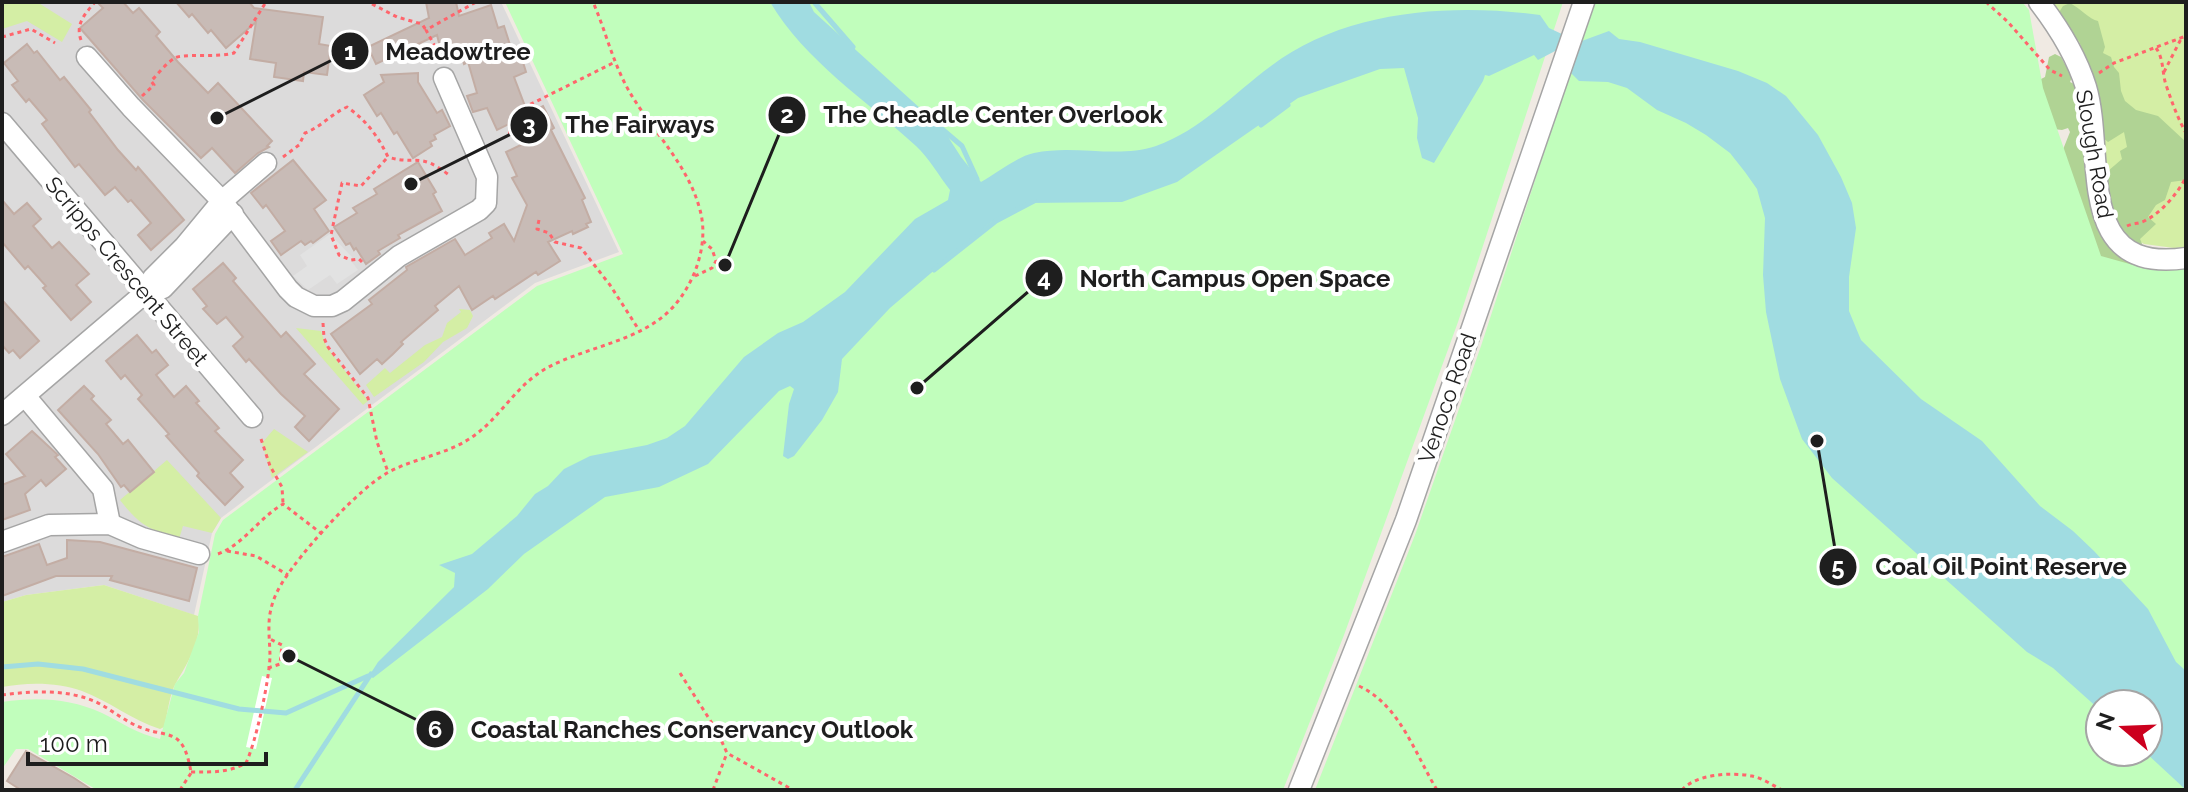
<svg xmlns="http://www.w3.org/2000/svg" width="2188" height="792" font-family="Raleway,sans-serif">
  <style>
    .residential { fill: #dcdbdb }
    .grass { fill: #d4eea5 }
    .forest { fill: #b0d394 }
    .park { fill: #c1febc; fill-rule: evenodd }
    .parking { fill: #e2e2e2 }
    .water { fill: #a0dce1 }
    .pier { fill: #fff }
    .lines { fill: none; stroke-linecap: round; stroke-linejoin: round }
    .stream { stroke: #a0dce1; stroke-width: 5 }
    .building { fill: #c8bbb6; stroke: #c3ada4; stroke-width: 2 }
    .minor-casing { stroke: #a5a5a5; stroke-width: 23 }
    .path { stroke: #ff656c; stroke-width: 3; stroke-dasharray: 4 4; stroke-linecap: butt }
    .minor { stroke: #fff; stroke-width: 20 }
    .labels { text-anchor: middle; stroke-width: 8; stroke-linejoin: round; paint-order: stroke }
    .street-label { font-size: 22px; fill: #1e1e1e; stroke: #fff }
    .leader { fill: none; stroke: #1e1e1e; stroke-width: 3 }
    .callout-dot { fill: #1e1e1e; stroke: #fff; stroke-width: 3 }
    .mark-label { font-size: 24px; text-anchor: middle; font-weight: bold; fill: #fff }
    .callout-label { font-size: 24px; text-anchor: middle; font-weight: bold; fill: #1e1e1e; stroke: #fff; stroke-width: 8; stroke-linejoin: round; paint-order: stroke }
  </style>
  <rect width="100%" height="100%" fill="#f0eae3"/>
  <polygon class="residential" points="2,2 501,2 619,252 535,283 221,518 212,533 194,615 104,585 26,595 2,602"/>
  <g class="grass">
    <polygon points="2,2 37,2 72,24 62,42 27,21 2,29"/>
    <polygon points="2052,2 2186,2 2186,247 2174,248 2144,244 2130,235 2113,217 2091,72 2076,37"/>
    <polygon points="459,309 470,310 473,316 467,328 443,342 424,362 374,397 366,385 385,368 390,373 425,345 442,337 447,323 461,312"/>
    <polygon points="296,328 321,331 326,346 368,401 363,405"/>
    <polygon points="274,429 308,452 272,478 262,443"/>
    <path d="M167,460L221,518L212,533L183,526L179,539C149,529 140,526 120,500Z"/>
    <path d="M104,585L198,616C203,639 187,664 176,683C169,695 168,713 164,727L160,729C132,720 109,701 82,691C58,682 27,682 2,687V602L26,595Z"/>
  </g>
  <path class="forest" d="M2070,3C2081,9 2089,19 2098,21L2105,47L2103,53L2111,57L2114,67L2119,73L2121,91L2125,101L2136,110L2158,116L2186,142V180L2171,182L2165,200L2156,205L2148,217L2156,224L2140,239C2149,256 2139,267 2128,281L2103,278L2062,152L2070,132L2068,128L2062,130L2053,129L2039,80L2045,77L2049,57L2055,54L2061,57L2072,77L2070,82L2078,86L2099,162L2108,171L2122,159L2120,151L2127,147L2124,132L2108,142L2101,136L2094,80L2079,41L2072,36L2058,14L2063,6Z"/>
  <g class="park">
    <path d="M505,2H1563L1458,322L1344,635L1283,790H97L28,749H16L2,769V702C37,697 69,698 102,713C122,723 138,734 160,739L175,684L184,673L199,632L198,616L215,534L223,520L537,286L623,254Z"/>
    <path d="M1593,2H2022L2029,10L2043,88L2101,256L2144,268L2186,266V790H1315L1415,535L1481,346ZM2100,704H2148V752H2100Z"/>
  </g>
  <polygon class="parking" points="330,234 352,257 352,262 358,270 337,284 330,275 308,290 293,276 307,266 300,255"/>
  <path class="water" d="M770,2H809L814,12L943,129L961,157L981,182C997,173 1016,157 1034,153C1075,144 1117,159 1156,146C1201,130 1233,94 1271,66C1345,10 1451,3 1540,15L1549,28L1579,42L1609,31L1619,39L1640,42L1738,71L1767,83L1786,96L1818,135L1841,177L1852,203L1856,228L1849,277V311L1861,340L1921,399L1982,441L2040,506L2073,531L2094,551L2148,609L2176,662L2186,671V790L2145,752H2148V704H2100V710L2053,668L2027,652L1832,478L1802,439L1780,379L1766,312L1763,275L1765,218L1757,189L1745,172L1730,153L1706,135L1686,123L1657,110L1627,88L1608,82L1579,81L1569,71L1557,50L1538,60L1534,55L1489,76L1485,75L1483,81L1434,163L1422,158L1417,138L1418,118L1404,68L1380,69L1298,98L1177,182L1122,202L1029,203L991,222L890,308L842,359L838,392L822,420L794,456L788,459L783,456L789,404L794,389L790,386L779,391L708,464L659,487L605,497L524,554L488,589L373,678L369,676L378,662L454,587L455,573L439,565L472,554L517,516L535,494L548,486L564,469L590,456L647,445L667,438L685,426L744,357L778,333L803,322L845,292L915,219L948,200L950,190C939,176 929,158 916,146C866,100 805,61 770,2Z"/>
  <polygon class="pier" points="262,676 272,678 256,749 246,747"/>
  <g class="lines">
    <g class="stream">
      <polyline points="814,2 853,47"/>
      <polyline points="1261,125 1288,105"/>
      <polyline points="942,129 962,146 977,179"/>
      <polyline points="934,270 996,221 1034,201"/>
      <polyline points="2,667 38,664 83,669 239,709 286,713 368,676"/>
      <polyline points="295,790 371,674"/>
    </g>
  </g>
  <g class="building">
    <polygon points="97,2 123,2 133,13 139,8 160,32 156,36 178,62 208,93 218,83 272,141 267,146 269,147 258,153 235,173 212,148 201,158 143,100 80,28 103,8"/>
    <polygon points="176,2 249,2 254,8 323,17 319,44 331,46 327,75 304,72 303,81 274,77 276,63 250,59 256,22 226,48 211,30 208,33 192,14 189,17"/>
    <polygon points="426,2 456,2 459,16 491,5 498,28 504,26 511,48 518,46 526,72 514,77 528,114 543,106 554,128 551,130 585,198 582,200 591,222 586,224 588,227 573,234 572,231 548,242 560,261 538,275 536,272 495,299 493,296 472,310 459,286 435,306 438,310 401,342 403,344 393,354 382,364 377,359 360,374 331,334 372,304 369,300 407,270 406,267 455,239 465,255 492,238 489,233 504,224 514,241 527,205 512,178 517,176 506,152 525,143 515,121 497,130 487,108 473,112 467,96 477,93 468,62 464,64 458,45 441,51 437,35 376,64 368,47 429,18"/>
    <polygon points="27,44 34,53 37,51 60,80 64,77 91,110 89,112 118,150 136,170 138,167 184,220 151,250 138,235 151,223 131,200 128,202 115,187 105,195 79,164 75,167 42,124 47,120 29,99 26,102 12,85 18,81 4,63"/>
    <polygon points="418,73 418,82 437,113 442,110 450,126 434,135 436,139 430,142 432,146 413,158 397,132 394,134 381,113 377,116 364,95 384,82 381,75"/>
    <polygon points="293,160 326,200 314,209 329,231 313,243 311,241 305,245 301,241 281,255 271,241 285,231 266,205 263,208 251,193"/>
    <polygon points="418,162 436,192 433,194 442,211 398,235 400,238 378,251 380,254 366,264 356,248 354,250 350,243 346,245 334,227 357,213 353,208 377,194 374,189"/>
    <polygon points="2,200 14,214 27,203 41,219 33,226 52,248 59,242 89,274 76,285 91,302 71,320 43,288 46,286 28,266 25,269 2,242"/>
    <polygon points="223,263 236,278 233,281 281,337 286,332 315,364 304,374 339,409 309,441 295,427 305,416 281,394 249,359 246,362 233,346 243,337 226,317 217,324 203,309 207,306 193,289"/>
    <polygon points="2,300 39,341 20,358 13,350 9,353 2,345"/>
    <polygon points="137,335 152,353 156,350 168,365 156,375 174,397 186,386 199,401 196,403 219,428 215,431 243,460 230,473 243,487 225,505 197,476 199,473 166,436 169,434 138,399 142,395 125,375 121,379 106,361"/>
    <polygon points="84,386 94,396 91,399 111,420 106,424 123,444 128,440 154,472 130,492 124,485 121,487 98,454 58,410"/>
    <polygon points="32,431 58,455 55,457 66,469 46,486 41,480 25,494 30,510 2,520 2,485 25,476 6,454"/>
    <polygon points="67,540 100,542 197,568 189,601 110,580 112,576 56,576 2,596 2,557 39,544 47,565 67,558"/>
    <polygon points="26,751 74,778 92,790 21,790 7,781"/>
  </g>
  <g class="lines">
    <defs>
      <g id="minor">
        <path d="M2039,2C2059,28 2076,55 2086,87C2106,154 2072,275 2186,258"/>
        <polyline points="87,57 131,107 222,201 288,289 296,297 314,306 332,306 343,301 399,256 479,210 486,203 487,177 444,78"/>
        <polyline points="2,123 252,417"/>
        <polyline points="233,214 163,288 145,293 153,278 184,247 222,201 266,163"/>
        <polyline points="25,396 103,489 110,524"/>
        <polyline points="2,415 145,293"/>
        <polyline points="2,542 49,525 110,524 142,538 199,554"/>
        <polyline points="1299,790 1406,520 1584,2"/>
      </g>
    </defs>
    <use href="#minor" class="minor-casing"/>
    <g class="path">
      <polyline points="1986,2 2008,22 2050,70 2062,76"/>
      <polyline points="372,4 397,17 422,24 426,30"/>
      <polyline points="2,37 31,29 55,43"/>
      <path d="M81,40C75,24 85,14 95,2"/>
      <path d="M2156,48C2164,59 2162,73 2166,85C2172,102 2177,117 2186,133"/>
      <polyline points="443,61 426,30 476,2"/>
      <polyline points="2164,72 2182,37"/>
      <polyline points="2099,73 2114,63 2186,36"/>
      <path d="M142,96L154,85L151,81C158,74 166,63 175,58C183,53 217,58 234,53L266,2"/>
      <polyline points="509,135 517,111 615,62"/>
      <path d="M283,157L299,145L305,133C321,127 331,114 347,107C366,120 378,136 388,157C417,166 418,151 449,175"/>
      <polyline points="539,220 537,229 549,233 555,242 581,248 610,285 639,330"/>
      <path d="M2127,226C2133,223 2140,224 2146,220C2162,212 2178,193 2186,177"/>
      <polyline points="362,262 359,259 351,260 339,255 331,235 342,183 361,186 388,157"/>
      <polyline points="695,276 712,268 716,261 712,249 703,241"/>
      <polyline points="323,323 324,338 328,347 368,398 377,442 388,472"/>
      <polyline points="261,439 270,466 282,487 283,503"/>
      <polyline points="227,551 256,556 288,575"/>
      <path d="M218,554C244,544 259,518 283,504L322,534"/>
      <polyline points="268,668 280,664 282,645 270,639"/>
      <polyline points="680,673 717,731 727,753 793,790"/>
      <path d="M1359,686C1400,705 1415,754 1437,790"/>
      <path d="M2,695C32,691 65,689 94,701C107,707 118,716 131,723C165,742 182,721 191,772"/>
      <path d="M191,772C212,772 228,773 246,763C256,742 269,681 270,657C270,642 267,624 271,609C274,594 284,579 293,567C313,540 359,489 387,473C416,457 448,455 475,435C501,416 516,386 545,369C586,346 642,342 674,306C696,281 709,242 700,210C688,164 652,131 629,91C613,63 606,32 593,2"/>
      <polyline points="180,790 191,773"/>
      <polyline points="713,790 727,753"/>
      <path d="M1682,790C1696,774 1731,772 1752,776C1762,778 1772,785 1782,790"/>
    </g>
    <use href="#minor" class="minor"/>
  </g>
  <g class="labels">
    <g class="street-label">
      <text transform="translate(2095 154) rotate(80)" y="8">Slough Road</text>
      <text transform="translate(127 271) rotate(50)" y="8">Scripps Crescent Street</text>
      <text transform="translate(1447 398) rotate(-71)" y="8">Venoco Road</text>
    </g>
  </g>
  <path class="leader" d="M217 118L350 51M725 265L787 115M411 184L529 125M917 388L1044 278M1817 441L1838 567M289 656L435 729"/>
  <g class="callout-dot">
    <circle cx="217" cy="118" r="8"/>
    <circle cx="725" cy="265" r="8"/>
    <circle cx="411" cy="184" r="8"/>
    <circle cx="917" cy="388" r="8"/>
    <circle cx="1817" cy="441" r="8"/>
    <circle cx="289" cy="656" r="8"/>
    <circle cx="350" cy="51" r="20"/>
    <circle cx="787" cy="115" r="20"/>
    <circle cx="529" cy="125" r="20"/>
    <circle cx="1044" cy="278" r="20"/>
    <circle cx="1838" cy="567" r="20"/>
    <circle cx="435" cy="729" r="20"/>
  </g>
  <g class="mark-label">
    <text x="350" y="60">1</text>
    <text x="787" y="123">2</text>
    <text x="529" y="133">3</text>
    <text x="1044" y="287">4</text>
    <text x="1838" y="575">5</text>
    <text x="435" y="738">6</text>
  </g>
  <g class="callout-label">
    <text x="458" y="60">Meadowtree</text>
    <text x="993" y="123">The Cheadle Center Overlook</text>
    <text x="640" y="133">The Fairways</text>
    <text x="1235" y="287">North Campus Open Space</text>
    <text x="2001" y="575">Coal Oil Point Reserve</text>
    <text x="692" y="738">Coastal Ranches Conservancy Outlook</text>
  </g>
  <rect width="2188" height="792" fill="none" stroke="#1e1e1e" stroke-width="8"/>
  <g transform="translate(2124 728) rotate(289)"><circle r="38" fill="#ffffff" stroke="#a5a5a5" stroke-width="2"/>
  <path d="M0-6L14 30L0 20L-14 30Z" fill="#cc001e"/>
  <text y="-12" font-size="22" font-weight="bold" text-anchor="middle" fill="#1e1e1e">N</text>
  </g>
  <path d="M28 752v12h238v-12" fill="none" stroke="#1e1e1e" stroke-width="4"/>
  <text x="40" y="752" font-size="24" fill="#1e1e1e" stroke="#ffffff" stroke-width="6" paint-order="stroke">100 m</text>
</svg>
